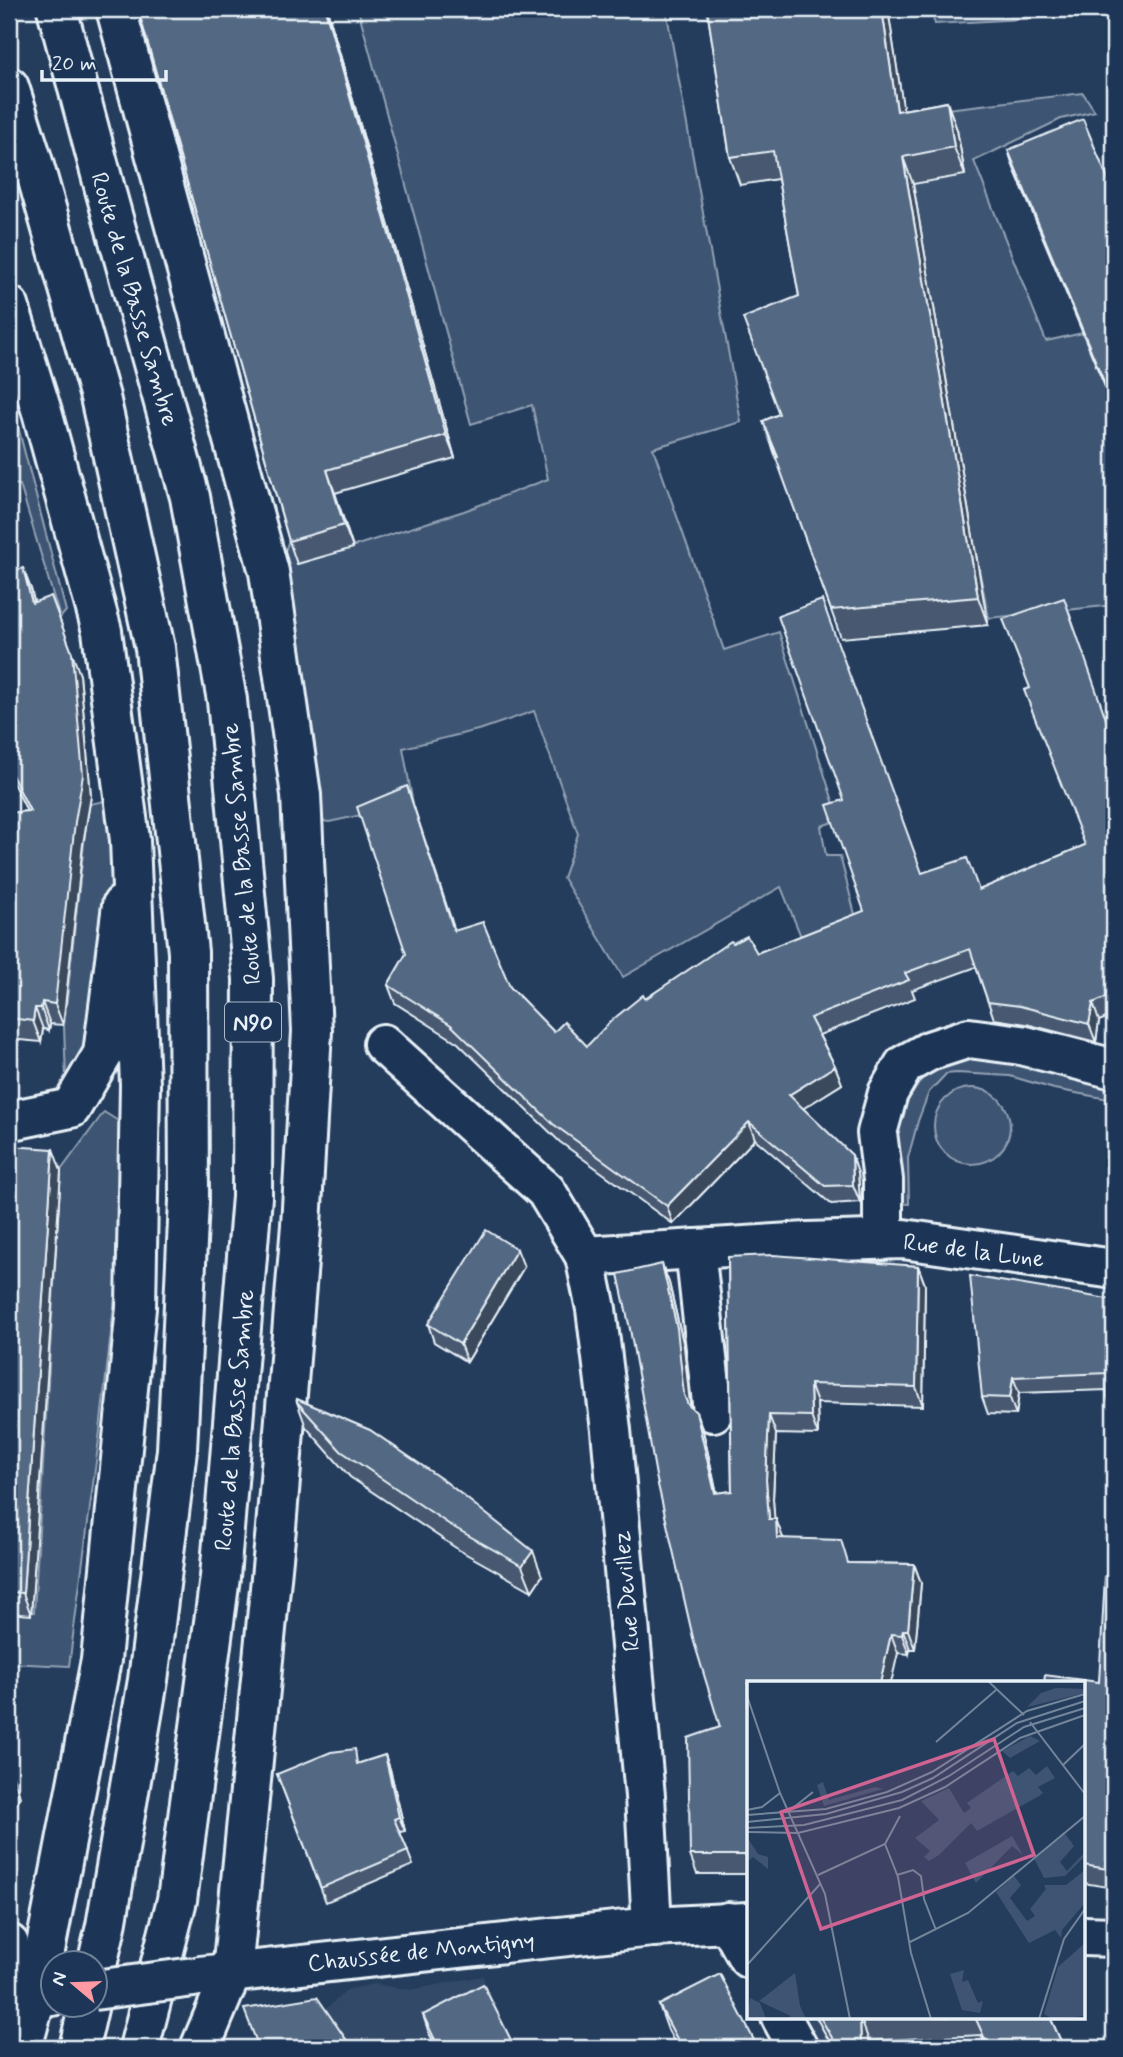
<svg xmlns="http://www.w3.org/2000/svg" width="1123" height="2057" font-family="Mynerve,sans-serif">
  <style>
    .built { fill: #334a68 }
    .green { fill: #3e5472; stroke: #93a2b5; stroke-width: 2 }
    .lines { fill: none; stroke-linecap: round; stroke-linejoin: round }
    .minor-casing { stroke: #e8f1f8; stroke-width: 44 }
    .major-casing { stroke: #e8f1f8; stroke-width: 44 }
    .highway-casing { stroke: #e8f1f8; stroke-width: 44 }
    .minor { stroke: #1d3557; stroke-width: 38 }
    .major { stroke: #1d3557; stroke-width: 38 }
    .highway { stroke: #1d3557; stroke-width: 38 }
    .major-bridge-casing { stroke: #e8f1f8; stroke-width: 44; stroke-linecap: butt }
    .major-bridge { stroke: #1d3557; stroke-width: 38 }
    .wall { fill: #475970; stroke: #e8f1f8; stroke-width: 2 }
    .shaded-wall { fill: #3a485b; stroke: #e8f1f8; stroke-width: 2 }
    .building { fill: #536782; stroke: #e8f1f8; stroke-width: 2 }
    .labels { text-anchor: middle; stroke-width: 6; stroke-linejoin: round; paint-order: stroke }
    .shield { fill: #1d3557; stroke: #abb9c8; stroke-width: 2 }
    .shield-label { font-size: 23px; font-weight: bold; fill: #e8f1f8 }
    .street-label { font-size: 24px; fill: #e8f1f8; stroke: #1d3557 }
    .inset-road { fill: none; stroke: #73859b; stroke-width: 2 }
    .view { fill: #cf6492; fill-opacity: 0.15; stroke: #cf6492; stroke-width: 3.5 }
    .inset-edge { fill: none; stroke: #e8f1f8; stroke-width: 3.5 }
  </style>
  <rect width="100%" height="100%" fill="#253d5d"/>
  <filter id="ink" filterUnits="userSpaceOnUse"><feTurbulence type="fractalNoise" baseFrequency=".0143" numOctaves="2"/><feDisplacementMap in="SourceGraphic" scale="14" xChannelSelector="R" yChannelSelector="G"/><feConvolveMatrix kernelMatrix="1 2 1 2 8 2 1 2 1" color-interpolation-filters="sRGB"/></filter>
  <g filter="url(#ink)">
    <g class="built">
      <polygon points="483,1976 489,2001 513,2048 351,2048 323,2012 347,1990 374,1984 410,1990"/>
      <polygon points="807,2017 1048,2017 1062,2048 822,2048"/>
    </g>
    <g class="green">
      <polygon points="358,9 666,9 741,422 653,448 724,650 779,632 839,820 821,826 826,856 840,856 858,926 802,939 781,887 623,977 563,878 578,834 534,711 482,729 403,748 413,804 329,822 317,820 284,554 290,537 298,564 464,511 548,479 532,405 471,424"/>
      <polygon points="930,9 1052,9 1055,17 935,24"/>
      <polygon points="1083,93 1095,111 1061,119 974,161 1046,341 1083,333 1114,409 1114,605 989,618 889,134 904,114"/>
      <polygon points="9,392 66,611 60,618 20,485 13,484 9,456"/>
      <polygon points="109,800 122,855 109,1005 66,1079 64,1026 87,816 90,804"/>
      <polygon points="936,1057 1015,1060 1114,1080 1114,1100 1054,1089 1010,1076 957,1073 946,1074 929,1092 918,1121 908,1158 909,1204 892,1203 895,1146 903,1108"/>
      <circle cx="972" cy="1126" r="38"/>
      <polygon points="104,1112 123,1124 125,1207 99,1439 69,1666 9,1663 9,1611 34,1612 61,1170"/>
    </g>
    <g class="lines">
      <defs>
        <g id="minor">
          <polyline points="383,1044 546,1191 585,1256 596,1309 611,1430 645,1796 652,1927"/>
          <polyline points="9,1118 18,1119 71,1108 103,1054 122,905"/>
          <polyline points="883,1240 883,1180 877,1133 888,1093 904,1065 929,1051 969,1038 1021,1045 1114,1069"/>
          <polyline points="695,1249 713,1412"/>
          <polyline points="585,1256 807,1242 903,1239 1114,1269"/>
          <polyline points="728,1922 748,1958"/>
          <polyline points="9,1944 16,1998"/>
          <polyline points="781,2017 798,2048"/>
        </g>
        <g id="major">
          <polyline points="1083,1936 1114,1937"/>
          <polyline points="200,1976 652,1927 748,1922"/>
          <polyline points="9,1999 52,1996"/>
        </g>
        <g id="highway">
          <polyline points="57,9 106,193 190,497 227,700 253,979 252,1197 220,1577 177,1900 139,2048"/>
          <polyline points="116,9 269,572 301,795 312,1031 301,1225 276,1528 232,1972 200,2048"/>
          <polyline points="9,87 32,159 100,397 155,648 188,952 189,1201 177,1450 148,1680 106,1926 94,1978"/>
          <polyline points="9,306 42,412 102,631 130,840 140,1085 136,1308 101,1660 36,1997 22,2048"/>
          <polyline points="79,2048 89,2004"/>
        </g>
      </defs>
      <use href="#minor" class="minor-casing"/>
      <use href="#major" class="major-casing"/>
      <use href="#highway" class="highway-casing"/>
      <use href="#minor" class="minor"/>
      <use href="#major" class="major"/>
      <use href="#highway" class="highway"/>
      <defs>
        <polyline id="major-bridge" points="94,1990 194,1977"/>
      </defs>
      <use href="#major-bridge" class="major-bridge-casing"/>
      <use href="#major-bridge" class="major-bridge"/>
    </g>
    <g class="wall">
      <polygon points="138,9 327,9 455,458 335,493 353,548 297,564 289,541"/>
      <polygon points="707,9 888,9 903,110 947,102 957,130 965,175 913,184 988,625 841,638 763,421 779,414 799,296 778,179 740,185 730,157"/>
      <polygon points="1008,150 1114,194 1114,408 1013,166"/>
      <polygon points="9,543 18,569 31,589 34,602 80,675 91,796 83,844 63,1025 50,1024 49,1030 43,1029 41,1042 9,1039 9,813 27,811 9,775"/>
      <polygon points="1114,741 1114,1015 1099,1021 1096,1042 1026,1024 994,1019 976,967 912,990 915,998 819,1035 835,1066 842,1084 803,1108 858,1173 860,1202 831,1204 755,1139 673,1224 560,1142 458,1043 395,1003 388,985 406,954 407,786 455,931 554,1032 587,1046 645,999 733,943 757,953 864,911 922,873 979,890 1085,845"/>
      <polygon points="9,1146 61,1171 31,1615 9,1613"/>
      <polygon points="728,1257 918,1266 925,1285 923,1406 817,1403 818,1435 776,1434 773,1499 774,1519 783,1538 849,1563 914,1564 921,1583 915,1649 910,1649 909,1654 898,1653 748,1683 748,1874 697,1874 690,1855 720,1727 662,1264 669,1283 684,1347 690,1407 703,1431 717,1493 732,1491"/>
      <polygon points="524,1267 467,1362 434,1342 428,1324"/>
      <polygon points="1114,1300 1114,1414 1113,1413 1107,1396 1107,1390 1019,1393 1016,1415 988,1414 982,1397"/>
      <polygon points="297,1402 542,1576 532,1591 459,1550 350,1477 306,1427"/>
      <polygon points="1114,1578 1114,1888 1083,1883 1083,1683 1099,1682"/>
      <polygon points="385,1755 390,1769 405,1831 400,1832 413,1865 326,1902 277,1774 360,1763"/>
      <polygon points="659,2005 758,2048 678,2048 668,2030"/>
      <polygon points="423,2015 515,2048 437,2048 429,2033"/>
      <polygon points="816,2017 1050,2017 1064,2048 987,2048 981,2035 869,2041 870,2048 833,2048"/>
    </g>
    <g class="shaded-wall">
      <polygon points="325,9 327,9 455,458 446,435"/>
      <polygon points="882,9 888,9 908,139 897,111"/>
      <polygon points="947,102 957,130 965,175 954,147"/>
      <polygon points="903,157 913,184 988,625 978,597"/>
      <polygon points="327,470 335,493 353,548 344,525"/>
      <polygon points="23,568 31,589 40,625 32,603"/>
      <polygon points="51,596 80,675 91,796 83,844 63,1025 55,1004"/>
      <polygon points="42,1002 50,1024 49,1030 41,1008"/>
      <polygon points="1093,1003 1099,1021 1096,1042 1089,1024"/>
      <polygon points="35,1008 43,1029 41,1042 33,1021"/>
      <polygon points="835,1066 842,1084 796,1113 789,1095"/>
      <polygon points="749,1122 755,1139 673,1224 667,1206"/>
      <polygon points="53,1149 61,1171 31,1615 23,1593"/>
      <polygon points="852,1155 858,1173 860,1202 853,1185"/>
      <polygon points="517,1249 524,1267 467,1362 460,1344"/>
      <polygon points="662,1264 669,1283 684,1347 691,1414 684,1395"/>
      <polygon points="918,1266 925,1285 923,1406 916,1387"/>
      <polygon points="1013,1377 1019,1393 1016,1415 1010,1398"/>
      <polygon points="810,1384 817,1403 818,1435 811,1416"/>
      <polygon points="696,1412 703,1431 721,1512 715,1493"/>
      <polygon points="769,1415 776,1434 773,1499 776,1538 769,1519 766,1480"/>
      <polygon points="776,1519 783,1538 784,1557 777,1538"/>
      <polygon points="533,1551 542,1576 532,1591 522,1566"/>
      <polygon points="914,1564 921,1583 915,1649 908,1630"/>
      <polygon points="903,1630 910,1649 909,1654 902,1635"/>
      <polygon points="891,1634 898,1653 891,1683 880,1683"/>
      <polygon points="385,1755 390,1769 405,1831 399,1817"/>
      <polygon points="12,1774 20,1797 9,1819 9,1780"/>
      <polygon points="860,2017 869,2041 870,2048 861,2048"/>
    </g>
    <g class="building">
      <polygon points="138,9 325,9 446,435 327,470 344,525 289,541"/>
      <polygon points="707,9 882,9 897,111 947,102 954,147 903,157 978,597 831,610 776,458 778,457 763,421 779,414 743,318 799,296 773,151 730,157"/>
      <polygon points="1083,119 1114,194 1114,406 1008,150"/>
      <polygon points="9,543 17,570 23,568 32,603 51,596 72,653 83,775 75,822 55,1004 42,1002 41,1008 35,1008 33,1021 9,1018 9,813 30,811 9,769"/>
      <polygon points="1064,598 1114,742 1114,994 1093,1003 1089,1024 1020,1006 988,1002 970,949 905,973 909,980 810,1018 835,1066 789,1095 852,1155 853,1185 825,1186 749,1122 667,1206 553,1124 451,1025 388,985 406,954 357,807 407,786 454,931 483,922 510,987 554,1032 564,1022 587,1046 611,1021 643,995 645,999 731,941 733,943 747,936 757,953 864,911 827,805 844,800 778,616 822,600 922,873 967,858 979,890 1085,845 1024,690 1030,688 1003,619"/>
      <polygon points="9,1146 53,1149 23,1593 9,1592"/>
      <polygon points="486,1230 517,1249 460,1344 428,1324"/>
      <polygon points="773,1255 918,1266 916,1387 810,1384 811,1416 769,1415 766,1480 769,1519 776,1519 777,1538 841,1540 848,1563 914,1564 908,1630 903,1630 902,1635 891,1634 880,1683 748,1683 748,1855 690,1855 688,1738 720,1727 694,1642 656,1476 630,1329 618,1274 662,1264 677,1328 684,1395 688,1405 696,1412 715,1493 732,1491 728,1257"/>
      <polygon points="970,1276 1114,1300 1114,1397 1107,1396 1108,1373 1013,1377 1010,1398 982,1397"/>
      <polygon points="297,1399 370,1430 446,1482 533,1551 522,1566 450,1525 341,1451 297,1402"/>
      <polygon points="1105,1577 1114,1578 1114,1870 1083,1865 1083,1683 1044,1683 1045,1675 1099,1682"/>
      <polygon points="355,1749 357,1764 385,1755 399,1817 394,1819 408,1851 321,1888 277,1774 331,1752"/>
      <polygon points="720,1974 758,2048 682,2048 659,2005"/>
      <polygon points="483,1984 515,2048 439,2048 423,2015"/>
      <polygon points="317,1997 352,2048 259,2048 244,2009"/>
      <polygon points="820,2017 860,2017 861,2048 838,2048"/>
      <polygon points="975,2017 1050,2017 1064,2048 989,2048"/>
    </g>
  </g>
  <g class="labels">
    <rect class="shield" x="225" y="1002.5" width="56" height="39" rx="5"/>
    <g class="shield-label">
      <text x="253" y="1030">N90</text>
    </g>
    <g class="street-label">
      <text transform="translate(135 299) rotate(74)" y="8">Route de la Basse Sambre</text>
      <text transform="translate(241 854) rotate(-95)" y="8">Route de la Basse Sambre</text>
      <text transform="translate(974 1250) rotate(7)" y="8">Rue de la Lune</text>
      <text transform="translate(234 1420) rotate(-85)" y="8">Route de la Basse Sambre</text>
      <text transform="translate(626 1591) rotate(-95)" y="8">Rue Devillez</text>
      <text transform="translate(421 1951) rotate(-6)" y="8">Chaussée de Montigny</text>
    </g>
  </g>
  <g transform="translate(747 1681)">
    <rect width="338" height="338" fill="#253d5d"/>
    <path d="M309,7L338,8V12L280,26L294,12ZM283,55L293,60L263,77L255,70ZM300,85L308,97L291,106L296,112L292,115L230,150L224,142L192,174L182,180L177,176L183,170L168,157L192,139L174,120L202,107L217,132L224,127L220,122L266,90L271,95L282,87L289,94ZM76,101L82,119L128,106L136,108L77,125L70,104ZM317,151L327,165L313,181L320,190L338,171V175L318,195L297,197L287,177ZM265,155L276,174L265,165L229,202L218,182ZM0,156L11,173L21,176V188L6,176L0,181ZM338,189V222L315,249L314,257L308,249L282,262L249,211L267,195L274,204L263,217L280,240L288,235L283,228L299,208L297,204H319ZM338,262V335L306,338L297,333L311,286ZM217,289L215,301L221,299L231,322L236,320L233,332L215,329L203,293ZM48,292L53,325L59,338H39L44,335L12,320ZM3,317L13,322L19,338H0Z" fill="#3e5472"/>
    <path class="inset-road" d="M241,0L277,34M0,15L33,112L78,213L103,338M283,41L338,113M189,61L249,9M316,84L338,63M0,129L15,126L33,112M42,130L66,111M0,134L79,128L140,111L185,91L280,30L338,13M0,141L79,133L155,111L186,97L270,42L338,20M0,147L57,144L155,119L202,95L277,46L338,27M0,151L51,152L152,127L198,106L273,57L338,34M138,163L151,196L164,272L184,338M71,194L138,163L153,135M150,194L166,189L174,195L177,218L189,249M163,261L221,232L338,135M0,284L74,202M292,338L317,258L338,228"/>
    <path class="view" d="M247,58L287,174L74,248L34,131Z"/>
    <rect width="338" height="338" class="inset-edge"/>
  </g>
  <rect width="1123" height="2057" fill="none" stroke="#1d3557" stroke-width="35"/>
  <rect x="18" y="18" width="1088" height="2022" fill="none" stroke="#e8f1f8" stroke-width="2.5" filter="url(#ink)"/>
  <g transform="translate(74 1984) rotate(289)"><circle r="33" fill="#1d3557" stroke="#6e8097" stroke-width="2"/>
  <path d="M0-5L12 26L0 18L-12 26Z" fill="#ff9aa2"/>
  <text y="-10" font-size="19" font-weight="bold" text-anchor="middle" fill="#e8f1f8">N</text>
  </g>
  <path d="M42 70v10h124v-10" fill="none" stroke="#e8f1f8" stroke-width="3.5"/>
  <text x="52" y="70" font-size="21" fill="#e8f1f8" stroke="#1d3557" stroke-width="5" paint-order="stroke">20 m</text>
</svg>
